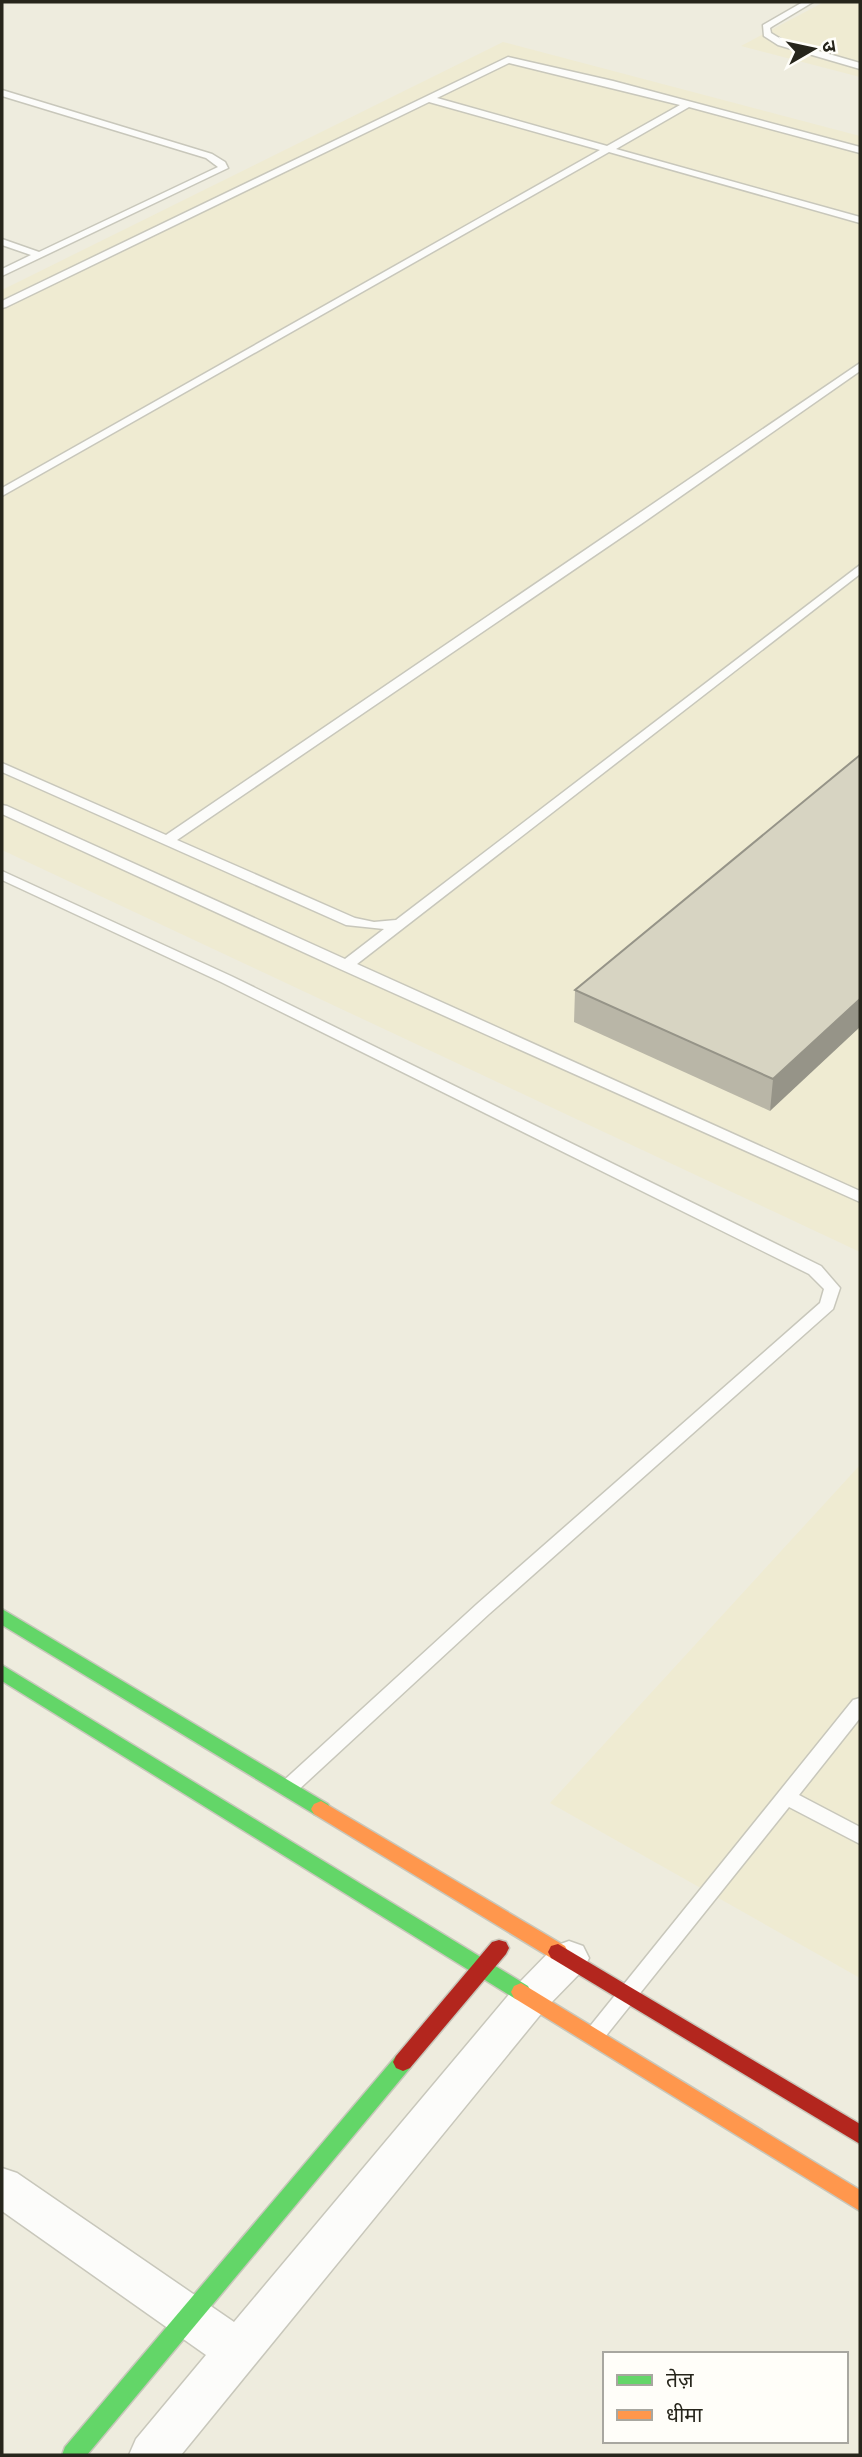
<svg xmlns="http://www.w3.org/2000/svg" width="862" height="2457" font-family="Arial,'Noto Sans Devanagari',sans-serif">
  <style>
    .built { fill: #efebd2 }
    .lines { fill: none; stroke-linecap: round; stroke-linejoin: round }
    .lane-casing { stroke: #c8c7bb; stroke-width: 3 }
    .street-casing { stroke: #c8c7bb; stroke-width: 3 }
    .fast-casing { stroke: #c8c7bb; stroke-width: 3 }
    .slow-casing { stroke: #c8c7bb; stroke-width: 3 }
    .jam-casing { stroke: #c8c7bb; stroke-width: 3 }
    .lane { fill: #fcfcfa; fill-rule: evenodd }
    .street { fill: #fcfcfa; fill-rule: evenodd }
    .fast { fill: #63d668; fill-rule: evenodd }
    .slow { fill: #ff974d; fill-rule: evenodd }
    .jam { fill: #b3261e; fill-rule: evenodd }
    .wall { fill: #b9b6a7 }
    .shaded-wall { fill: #969488 }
    .building { fill: #d7d4c2; stroke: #969488; stroke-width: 2 }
  </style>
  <rect width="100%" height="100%" fill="#eeecde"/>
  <g class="built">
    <polygon points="824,2 860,2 860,77 741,46"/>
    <polygon points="503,42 860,136 860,1252 2,850 2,290"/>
    <polygon points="860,1465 860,1978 550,1803"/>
  </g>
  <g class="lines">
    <defs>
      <g id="lane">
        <polygon points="803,2 813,2 773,26 770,28 771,33 784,41 860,63 860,69 778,45 764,36 763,25"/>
        <path d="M508,57L613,81L860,147V153L689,107L616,149L860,217V223L609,152L2,496V488L600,150L429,102L6,307L2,308V301ZM509,63L680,105L607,146L437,98Z"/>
        <polygon points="2,90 212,154 225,162 228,168 2,276 2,269 31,255 2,245 2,239 39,252 218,167 206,158 2,96"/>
        <polygon points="860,363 860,371 644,522 177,840 355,918 374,922 396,920 860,565 860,574 357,964 860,1191 860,1202 340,969 2,814 2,805 7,806 345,959 384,929 346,925 2,772 2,763 166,835"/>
        <polygon points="2,871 231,976 821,1266 840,1288 833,1309 489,1614 295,1793 288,1796 281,1793 278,1788 281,1783 477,1604 820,1303 824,1289 809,1274 221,982 2,880"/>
        <polygon points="860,1698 860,1718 799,1795 860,1827 860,1844 789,1807 601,2042 594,2045 587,2042 584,2036 587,2030 853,1700"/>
      </g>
      <polygon id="street" points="569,1941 583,1946 589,1958 583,1970 545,2009 181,2455 129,2455 136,2439 206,2355 2,2211 2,2168 17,2173 234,2322 517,1985 555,1946"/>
      <g id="fast">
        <polygon points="2,1609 328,1804 331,1809 328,1814 321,1817 314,1814 2,1625"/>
        <polygon points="2,1665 528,1986 531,1992 528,1998 521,2001 514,1998 2,1681"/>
        <polygon points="403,2053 410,2056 413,2062 410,2068 87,2455 62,2455 65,2447 396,2056"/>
      </g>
      <g id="slow">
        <polygon points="321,1801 565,1946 568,1952 565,1958 558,1960 551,1958 314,1814 311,1809 314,1804"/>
        <polygon points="521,1983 860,2190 860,2211 514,1998 511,1992 514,1986"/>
      </g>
      <g id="jam">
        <polygon points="499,1940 506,1942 509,1948 506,1954 410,2068 403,2071 396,2068 393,2062 396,2056 492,1942"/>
        <polygon points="558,1944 860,2124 860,2144 551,1958 548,1952 551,1946"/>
      </g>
    </defs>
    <use href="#lane" class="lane-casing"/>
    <use href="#street" class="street-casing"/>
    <use href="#fast" class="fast-casing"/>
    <use href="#slow" class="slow-casing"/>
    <use href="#jam" class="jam-casing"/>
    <use href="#lane" class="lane"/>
    <use href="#street" class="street"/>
    <use href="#fast" class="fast"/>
    <use href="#slow" class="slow"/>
    <use href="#jam" class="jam"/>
  </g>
  <polygon class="wall" points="860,755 770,1111 574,1022 575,990"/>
  <polygon class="shaded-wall" points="860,999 860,1027 770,1111 773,1079"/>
  <polygon class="building" points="860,755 860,999 773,1079 575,990"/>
  <rect width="862" height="2457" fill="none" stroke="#26251b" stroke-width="7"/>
  <rect x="603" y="2352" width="245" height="91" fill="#fffef9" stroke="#a8a7a0" stroke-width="2"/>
  <rect x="617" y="2375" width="35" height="10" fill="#63d668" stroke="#a8a7a0" stroke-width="2"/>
  <text x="666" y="2387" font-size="21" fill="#26251b">तेज़</text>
  <rect x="617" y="2410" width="35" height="10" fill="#ff974d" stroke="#a8a7a0" stroke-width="2"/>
  <text x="666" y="2422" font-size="21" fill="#26251b">धीमा</text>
  <g transform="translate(813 49) rotate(81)" stroke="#fffef9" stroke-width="5" paint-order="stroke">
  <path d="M0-5L12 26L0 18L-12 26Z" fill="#26251b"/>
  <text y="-10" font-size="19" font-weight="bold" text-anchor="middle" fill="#26251b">उ</text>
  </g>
</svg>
